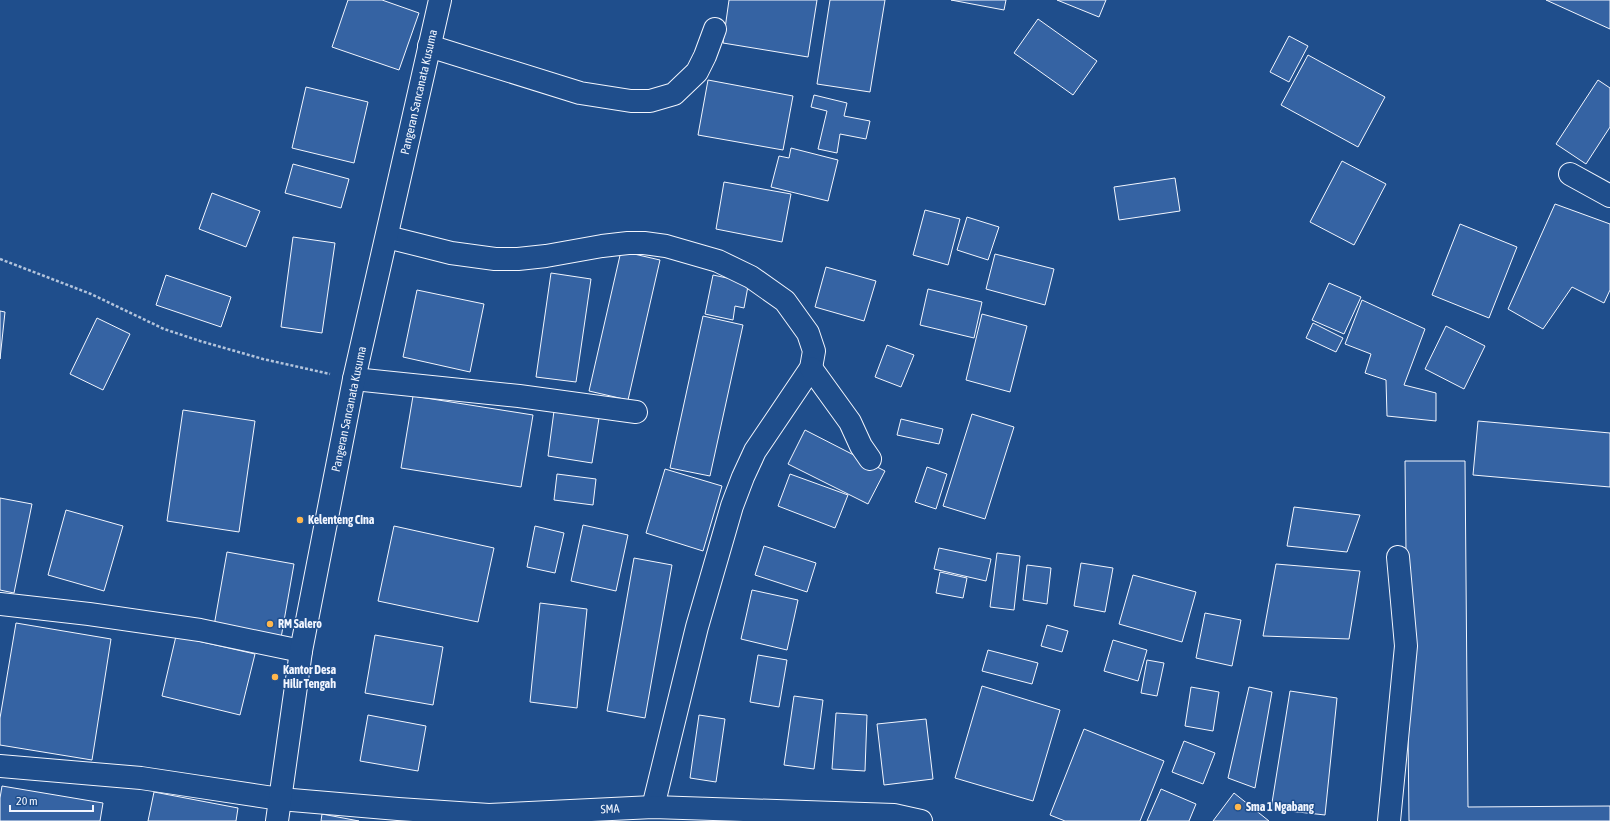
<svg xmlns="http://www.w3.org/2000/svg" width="1610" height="821" font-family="'Asap Condensed',sans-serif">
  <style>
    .building { fill: #3563a3; stroke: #f2f6ff }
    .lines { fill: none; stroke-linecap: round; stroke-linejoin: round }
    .minor-casing { stroke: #f2f6ff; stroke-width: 24 }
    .path { stroke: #b3c4dc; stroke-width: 2.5; stroke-dasharray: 3 2; stroke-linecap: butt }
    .minor { stroke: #1f4e8c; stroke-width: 22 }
    .poi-dot { fill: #ffb74d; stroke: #1f4e8c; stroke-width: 1.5 }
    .labels { text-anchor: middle; stroke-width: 3; stroke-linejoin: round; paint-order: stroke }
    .street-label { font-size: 12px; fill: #f2f6ff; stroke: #1f4e8c }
    .poi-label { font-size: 12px; font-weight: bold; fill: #f2f6ff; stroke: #1f4e8c; text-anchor: start }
  </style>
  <rect width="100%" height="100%" fill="#1f4e8c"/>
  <g class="building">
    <polygon points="348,0 382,0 419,13 399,70 332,47"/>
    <polygon points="729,0 817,0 808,57 723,43"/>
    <polygon points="830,0 885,0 870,92 817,84"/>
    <polygon points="951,0 1006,0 1004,10"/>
    <polygon points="1057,0 1106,0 1099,17"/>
    <polygon points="1546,0 1610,0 1610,29"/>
    <polygon points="1038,19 1097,61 1073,95 1014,53"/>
    <polygon points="1289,36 1308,46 1289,82 1270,72"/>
    <polygon points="1308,55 1385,97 1358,147 1281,105"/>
    <polygon points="708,80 793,96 783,150 698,135"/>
    <polygon points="1598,80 1610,88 1610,127 1586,164 1556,144"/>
    <polygon points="306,87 368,102 354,163 292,148"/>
    <polygon points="814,95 847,103 844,116 870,121 866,139 840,134 837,153 818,149 827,111 811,107"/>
    <polygon points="791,148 838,160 828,201 771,187 779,156 789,158"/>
    <polygon points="1342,161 1386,184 1354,245 1310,222"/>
    <polygon points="293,164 349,179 341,208 285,193"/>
    <polygon points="1175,178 1180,211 1119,220 1114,187"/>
    <polygon points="724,182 791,194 782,242 716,229"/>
    <polygon points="212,193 260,211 246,247 199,229"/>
    <polygon points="1555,204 1610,224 1610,290 1604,303 1572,287 1543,329 1508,309"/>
    <polygon points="925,210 960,219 948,265 913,255"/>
    <polygon points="967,217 999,227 988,260 957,250"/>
    <polygon points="1460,224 1517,247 1489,318 1432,295"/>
    <polygon points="293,237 335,243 322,333 281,327"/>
    <polygon points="621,251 660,260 628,400 589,391"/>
    <polygon points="995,254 1054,269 1045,305 986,289"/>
    <polygon points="826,267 876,281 864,321 815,307"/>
    <polygon points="551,273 591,279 576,382 536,377"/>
    <polygon points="166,275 231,297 221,327 156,305"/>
    <polygon points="713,275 741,281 740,284 748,286 744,308 735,306 733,320 705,314"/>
    <polygon points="1329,283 1361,297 1344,334 1312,320"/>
    <polygon points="928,289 982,302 974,338 920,325"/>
    <polygon points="417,290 484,304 470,372 403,357"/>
    <polygon points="1362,300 1425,329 1404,385 1436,393 1436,421 1387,416 1386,380 1365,373 1371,354 1345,344"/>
    <polygon points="0,311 5,312 0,359"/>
    <polygon points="982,314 1027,326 1010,392 966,380"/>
    <polygon points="703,316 743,325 710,476 670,468"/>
    <polygon points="97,318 130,334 103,390 70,374"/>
    <polygon points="1313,323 1343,338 1336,352 1306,338"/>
    <polygon points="1446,326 1485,346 1464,389 1425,369"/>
    <polygon points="887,345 914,355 901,387 875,377"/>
    <polygon points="413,396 533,415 521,487 401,468"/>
    <polygon points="183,410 255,421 239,532 167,521"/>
    <polygon points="554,411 599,418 592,463 548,456"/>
    <polygon points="972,414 1014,427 985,519 943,506"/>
    <polygon points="901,419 943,429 939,444 897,435"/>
    <polygon points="1478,421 1610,433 1610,487 1473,475"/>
    <polygon points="805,430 885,471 868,504 788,464"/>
    <polygon points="1405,461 1465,461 1468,807 1610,806 1610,821 1409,821"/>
    <polygon points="927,467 947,474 936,509 915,502"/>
    <polygon points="665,469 722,486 703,551 646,533"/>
    <polygon points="557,474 596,479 593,505 554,500"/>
    <polygon points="790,474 848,495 835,528 778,506"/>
    <polygon points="0,498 32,504 14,593 0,590"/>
    <polygon points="1294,507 1360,515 1347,552 1287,546"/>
    <polygon points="66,510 123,526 104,591 48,575"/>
    <polygon points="583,525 628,535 616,591 571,581"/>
    <polygon points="394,526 494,548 478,622 378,601"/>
    <polygon points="535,526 564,533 555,573 527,567"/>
    <polygon points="764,546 816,563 807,592 755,575"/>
    <polygon points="939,548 991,559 986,581 934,569"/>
    <polygon points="227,552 294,564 281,638 214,626"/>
    <polygon points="997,553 1020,556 1014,610 990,607"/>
    <polygon points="634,558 672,565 645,718 607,711"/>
    <polygon points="1081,563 1113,568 1105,612 1074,606"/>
    <polygon points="1276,564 1360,571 1349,639 1263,636"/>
    <polygon points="1027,565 1051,568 1047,604 1023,600"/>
    <polygon points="940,572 967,578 963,598 936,593"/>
    <polygon points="1133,575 1196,592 1182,642 1119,624"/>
    <polygon points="752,590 798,600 787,650 741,639"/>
    <polygon points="540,603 587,609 577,708 530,702"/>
    <polygon points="1205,613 1241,620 1232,666 1196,658"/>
    <polygon points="16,623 111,639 92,760 0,745 0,718"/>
    <polygon points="1047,625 1068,631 1062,652 1041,646"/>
    <polygon points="375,635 443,647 433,705 365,693"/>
    <polygon points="176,636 255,654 240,715 162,696"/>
    <polygon points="1113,640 1147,650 1138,681 1104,671"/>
    <polygon points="988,650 1038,663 1032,684 982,671"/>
    <polygon points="758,655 787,660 779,707 750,702"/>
    <polygon points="1147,660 1164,663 1157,696 1141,693"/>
    <polygon points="982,686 1060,710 1033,801 955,778"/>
    <polygon points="1191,687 1219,692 1213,731 1185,726"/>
    <polygon points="1249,687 1272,692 1255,788 1228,778"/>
    <polygon points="1290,691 1337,698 1325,815 1271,809"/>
    <polygon points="794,696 823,700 814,769 784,765"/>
    <polygon points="836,713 867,715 865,771 832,769"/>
    <polygon points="368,715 426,726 418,771 360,761"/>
    <polygon points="699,715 725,719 716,782 690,778"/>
    <polygon points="926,719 933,779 884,785 877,724"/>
    <polygon points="1084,729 1164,761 1140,821 1065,821 1050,815"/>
    <polygon points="1184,741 1215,753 1203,784 1172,772"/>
    <polygon points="2,786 103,803 100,821 0,821 0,798"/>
    <polygon points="1161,789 1196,804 1189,821 1147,821"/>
    <polygon points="154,792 238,808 236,821 148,821"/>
    <polygon points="1234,793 1269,821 1213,821"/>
    <polygon points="322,814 359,821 321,821"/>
  </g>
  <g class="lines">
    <defs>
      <g id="minor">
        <polyline points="429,46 580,93 631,101 650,101 674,94 697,72 705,56 715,29"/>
        <polyline points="1570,174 1610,196"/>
        <polyline points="387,237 451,253 495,259 518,259 546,256 602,246 628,243 644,243 666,246 718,261 751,277 785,301 808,333 814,351 811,368 755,451 743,477 732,506 697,627 653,807"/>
        <polyline points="811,368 850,422 861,446 870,459"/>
        <polyline points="354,379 519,396 636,412"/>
        <polyline points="0,604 89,614 200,630 301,651"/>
        <polyline points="0,766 141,778 280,799 398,809 489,815 653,807 894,815 921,821"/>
        <polyline points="277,821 301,651 354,379 440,0"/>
        <polyline points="1389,821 1406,646 1398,557"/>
      </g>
    </defs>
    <use href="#minor" class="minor-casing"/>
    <polyline class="path" points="0,259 91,294 164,329 200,341 263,359 330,374"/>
    <use href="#minor" class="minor"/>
  </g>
  <g class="poi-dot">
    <circle cx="300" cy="520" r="4"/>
    <circle cx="270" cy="624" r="4"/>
    <circle cx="275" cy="677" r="4"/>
    <circle cx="1238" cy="807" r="4"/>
  </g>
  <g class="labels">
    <g class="street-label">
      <text transform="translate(419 92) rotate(-77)" y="4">Pangeran Sancanata Kusuma</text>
      <text transform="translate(349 409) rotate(-78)" y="4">Pangeran Sancanata Kusuma</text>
      <text transform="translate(610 809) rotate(-3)" y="4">SMA</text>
    </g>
    <g class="poi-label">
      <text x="308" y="524">Kelenteng Cina</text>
      <text x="278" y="628">RM Salero</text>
      <text x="283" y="674">Kantor Desa<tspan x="283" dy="14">Hilir Tengah</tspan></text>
      <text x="1246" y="811">Sma 1 Ngabang</text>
    </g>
  </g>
  <path d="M10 805v6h83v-6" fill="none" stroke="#f2f6ff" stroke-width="2"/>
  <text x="16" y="805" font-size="12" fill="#f2f6ff" stroke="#1f4e8c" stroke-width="3" paint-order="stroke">20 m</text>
</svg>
